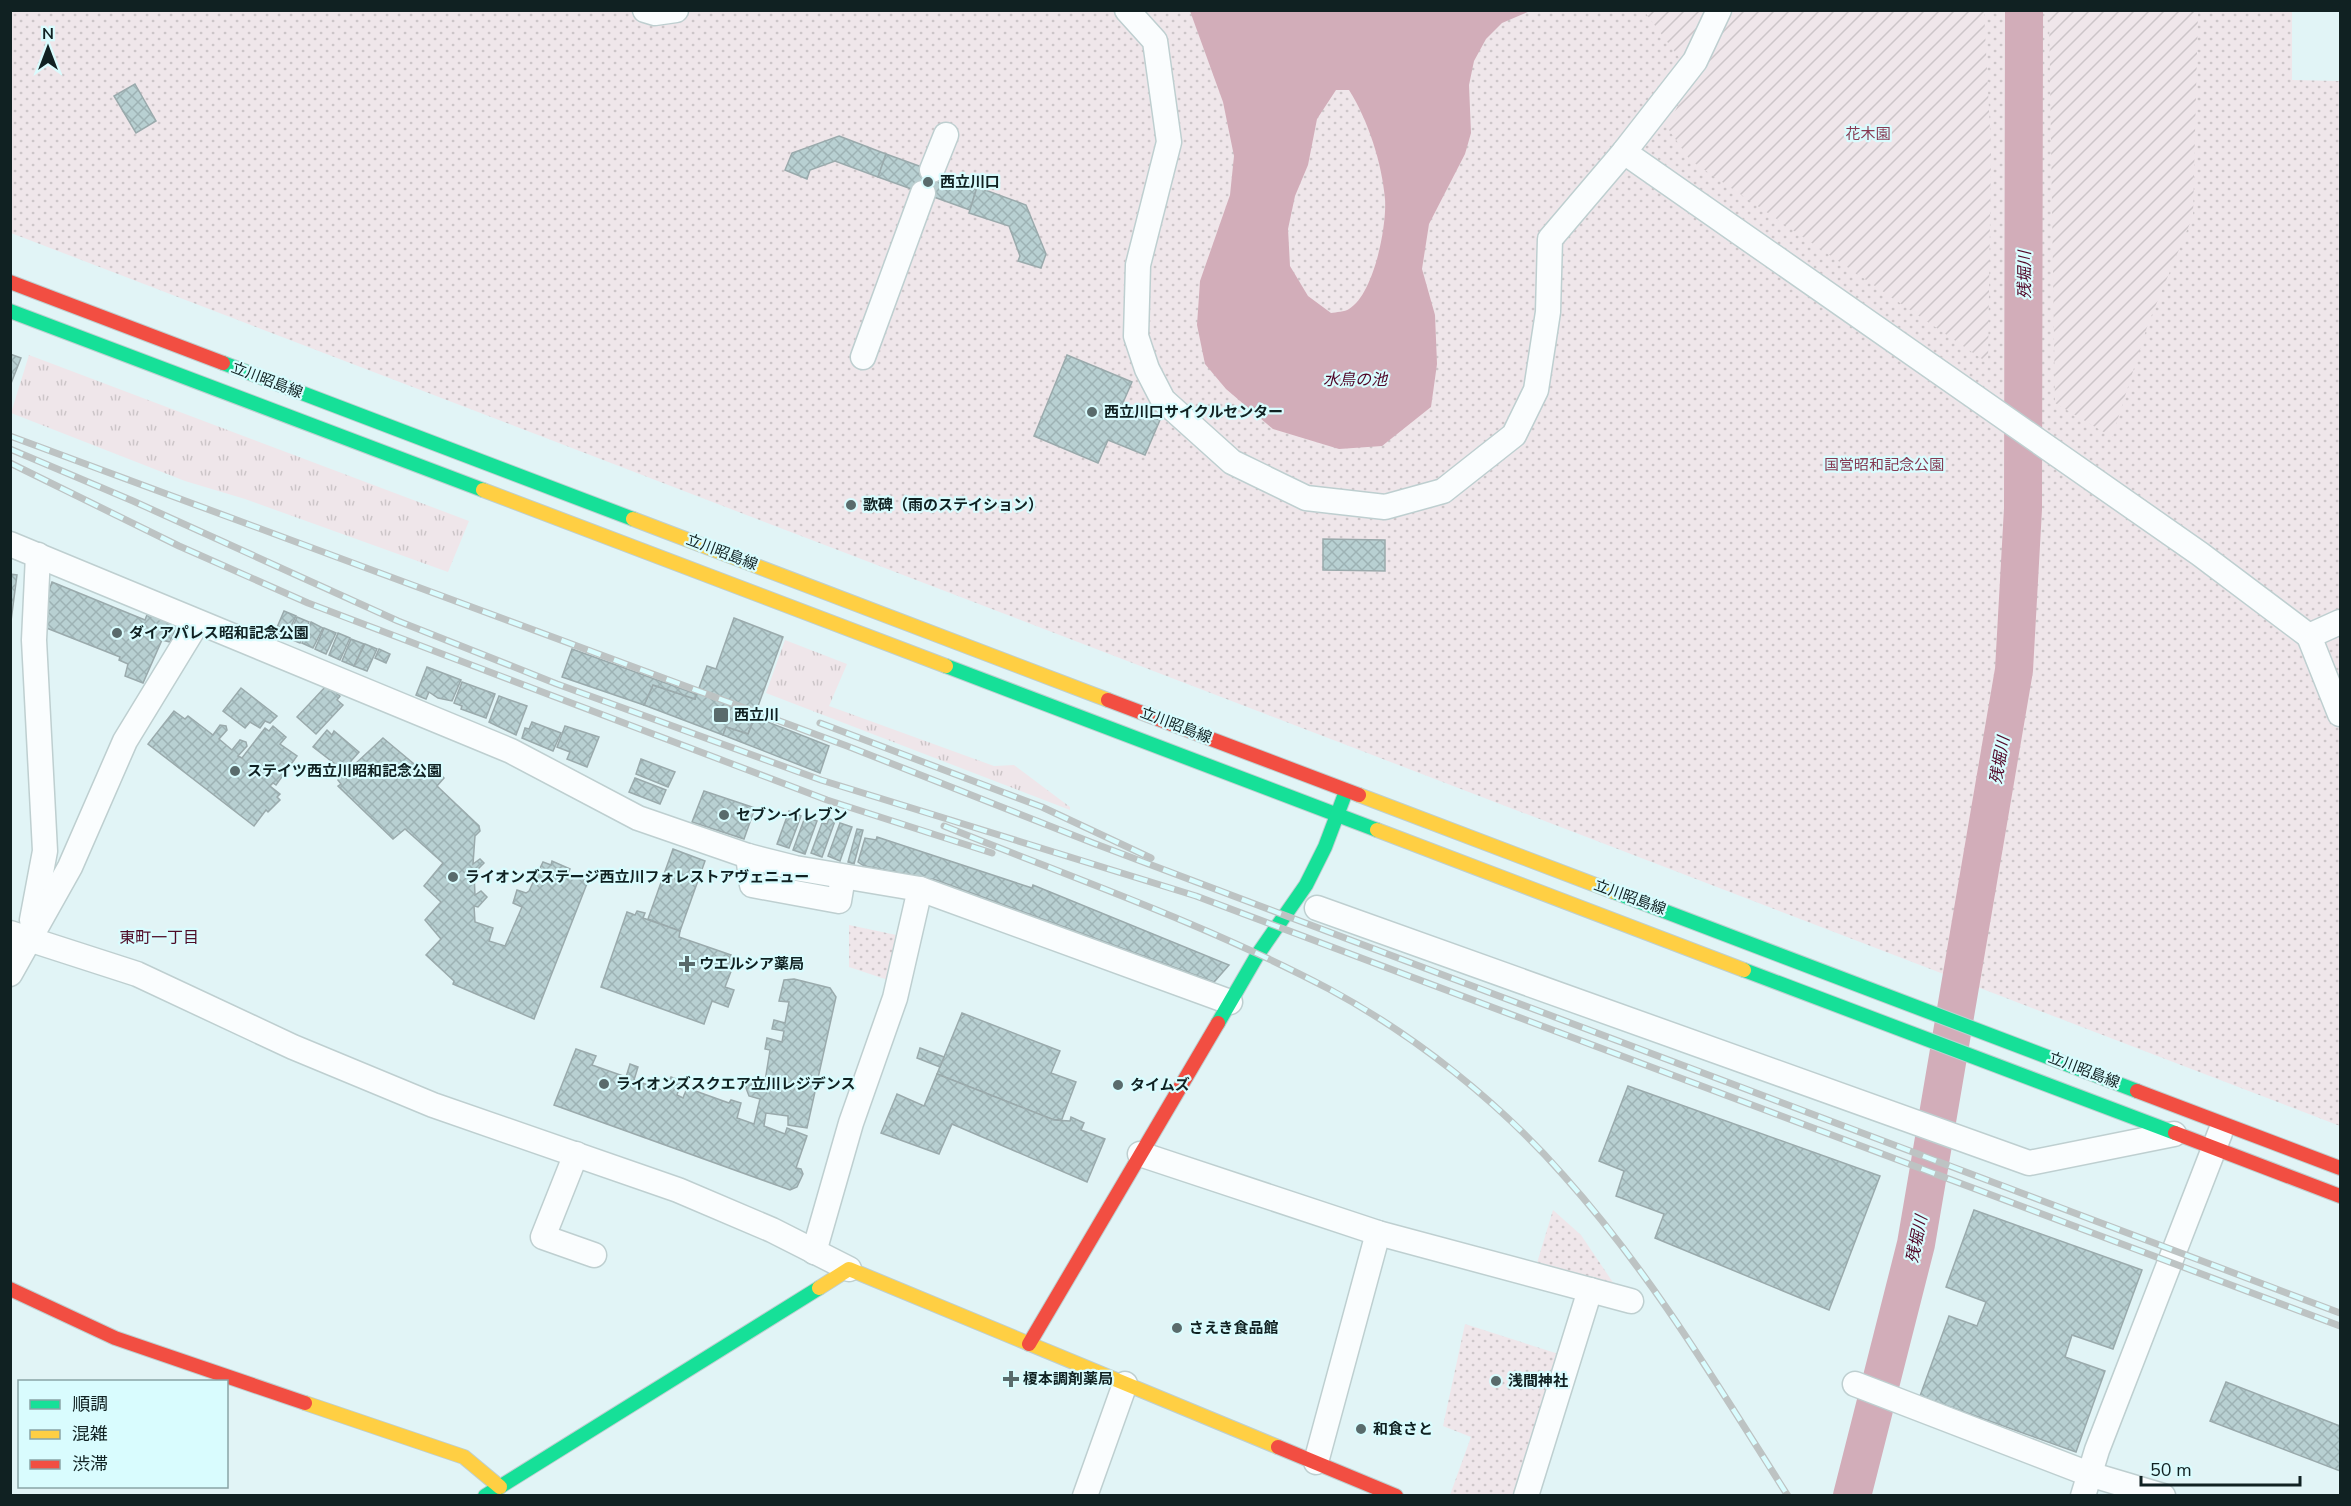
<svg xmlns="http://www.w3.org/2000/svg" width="2351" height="1506" font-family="'Nunito Sans','Noto Sans JP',sans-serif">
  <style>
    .grass { fill: url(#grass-tufts) }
    .park { fill: url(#park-dots) }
    .garden { fill: url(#garden-furrows) }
    .water { fill: #d2adb9; fill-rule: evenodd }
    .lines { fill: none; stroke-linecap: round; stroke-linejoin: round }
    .river { stroke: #d2adb9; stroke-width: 38 }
    .building { fill: url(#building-cross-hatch); stroke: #9aaaac; stroke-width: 1.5 }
    .street-casing { stroke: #becfd0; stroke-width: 27 }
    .fast-casing { stroke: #becfd0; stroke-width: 16 }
    .slow-casing { stroke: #becfd0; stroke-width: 16 }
    .jam-casing { stroke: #becfd0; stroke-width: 16 }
    .street { stroke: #fafdfe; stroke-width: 24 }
    .fast { stroke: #16e098; stroke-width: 14 }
    .slow { stroke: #ffcf43; stroke-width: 14 }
    .jam { stroke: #f24e42; stroke-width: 14 }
    .rail-casing { stroke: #bdc3c3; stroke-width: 7 }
    .rail { stroke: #d9fcfe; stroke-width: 4.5; stroke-dasharray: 14; stroke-linecap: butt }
    .poi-dot { fill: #596b6c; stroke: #d9fcfe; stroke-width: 2 }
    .labels { text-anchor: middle; stroke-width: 4.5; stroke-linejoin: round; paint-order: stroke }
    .park-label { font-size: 15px; fill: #853a53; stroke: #d9fcfe }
    .poi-label { font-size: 15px; font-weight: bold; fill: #102122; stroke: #d9fcfe; text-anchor: start }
    .street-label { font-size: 15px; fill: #102122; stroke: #d9fcfe }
    .water-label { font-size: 16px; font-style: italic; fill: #500526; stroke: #d9fcfe }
    .neighbourhood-label { font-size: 16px; fill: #4f0c27; stroke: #d9fcfe }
  </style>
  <defs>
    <pattern id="grass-tufts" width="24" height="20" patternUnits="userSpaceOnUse" patternTransform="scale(1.5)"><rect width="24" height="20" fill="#efe6ea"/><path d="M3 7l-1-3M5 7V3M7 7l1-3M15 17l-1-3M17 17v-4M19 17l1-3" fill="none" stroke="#ccc5c8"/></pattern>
    <pattern id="park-dots" width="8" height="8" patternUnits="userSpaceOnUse" patternTransform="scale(1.5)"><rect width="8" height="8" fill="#efe6ea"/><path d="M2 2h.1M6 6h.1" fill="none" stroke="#ccc5c8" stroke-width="1.8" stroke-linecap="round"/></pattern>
    <pattern id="garden-furrows" width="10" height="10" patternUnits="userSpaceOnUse" patternTransform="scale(1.5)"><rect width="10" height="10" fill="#efe6ea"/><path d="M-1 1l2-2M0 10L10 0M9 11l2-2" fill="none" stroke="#ccc5c8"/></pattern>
    <pattern id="building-cross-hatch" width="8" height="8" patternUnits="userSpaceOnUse" patternTransform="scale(1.5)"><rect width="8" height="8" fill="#b8d0d2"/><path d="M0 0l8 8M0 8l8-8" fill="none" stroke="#9db2b4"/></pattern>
  </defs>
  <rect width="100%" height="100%" fill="#e1f4f6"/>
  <g class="grass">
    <polygon points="29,355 469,521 448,572 245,499 185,481 11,413"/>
    <polygon points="785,640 847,664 829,706 994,766 1014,765 1070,807 1070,810 766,693"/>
  </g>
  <g class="park">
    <polygon points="10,11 2292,11 2292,80 2340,81 2340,1126 11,233"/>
    <polygon points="849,925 901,936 888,980 849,967"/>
    <polygon points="1553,1210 1581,1235 1614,1284 1537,1263"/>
    <polygon points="1465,1324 1565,1356 1516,1495 1450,1495 1471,1437 1443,1426"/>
  </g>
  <g class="garden">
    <polygon points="1644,11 1984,11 1991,150 1988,363 1690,160 1667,127 1693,76"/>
    <polygon points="2049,11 2198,11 2193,216 2148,324 2112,437 2055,403"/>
  </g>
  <path class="water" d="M1190,11H1530L1502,23L1486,39L1474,61L1469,85L1471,133L1465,154L1429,224L1422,269L1435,315L1437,364L1431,407L1382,446L1339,449L1273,429L1226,389L1205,364L1197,325L1200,281L1230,195L1234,156L1223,102ZM1336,90H1349C1368,120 1382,163 1385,199C1387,226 1374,294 1349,309C1345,312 1336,312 1331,313L1308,296L1290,266L1288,229L1295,196L1308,165L1317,119Z"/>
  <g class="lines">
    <polyline class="river" points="1852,1496 1916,1244 2014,670 2023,509 2024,10"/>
  </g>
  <g class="building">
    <polygon points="135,84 156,121 136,133 114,96"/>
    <polygon points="839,136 886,154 878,177 835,161 810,170 807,179 785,170 792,153"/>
    <polygon points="886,154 977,187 970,210 878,177"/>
    <polygon points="977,187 1026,205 1046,254 1041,268 1018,261 1020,256 1009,226 969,213"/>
    <polygon points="10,354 21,358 10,386"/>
    <polygon points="1067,355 1132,382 1122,405 1160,420 1145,455 1108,440 1098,463 1034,436"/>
    <polygon points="1323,539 1385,540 1385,571 1323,570"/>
    <polygon points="10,574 17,575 11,621 10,621"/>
    <polygon points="52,582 145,620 150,607 180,619 170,642 162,640 143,683 125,676 128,664 119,660 120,657 44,627 48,616 44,614 48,603 45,602"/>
    <polygon points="284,611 296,616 286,637 275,632"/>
    <polygon points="297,617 309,622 300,643 288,638"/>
    <polygon points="734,618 783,637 748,734 726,727 723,735 644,705 653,685 695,699 707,666 716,669"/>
    <polygon points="311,622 323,628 313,648 302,643"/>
    <polygon points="324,628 336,633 326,654 315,649"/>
    <polygon points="338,633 350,638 340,660 329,655"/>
    <polygon points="351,639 364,644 354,666 342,661"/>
    <polygon points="365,644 377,649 367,671 354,666"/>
    <polygon points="379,649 390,654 386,663 375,658"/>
    <polygon points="572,649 696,694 695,699 653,685 644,705 562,677"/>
    <polygon points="427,667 461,680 452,701 438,698 429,692 426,699 416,695"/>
    <polygon points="462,682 495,694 486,718 461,709 462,706 454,703"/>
    <polygon points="327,685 340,696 337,700 343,705 316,734 297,717"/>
    <polygon points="241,688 277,716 270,723 265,721 260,728 250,722 245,728 223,711"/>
    <polygon points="499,696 527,706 516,735 489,722"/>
    <polygon points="174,711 185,719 188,716 213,735 220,725 226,726 227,730 219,739 232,750 240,740 246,742 247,746 238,756 242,758 265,728 269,731 273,726 286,737 280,744 297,756 276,785 273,783 270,786 280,794 277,797 280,800 268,812 266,810 254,826 148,744"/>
    <polygon points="755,717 829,746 820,773 723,735 726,727 748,734"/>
    <polygon points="532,722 561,733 553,751 522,738 525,728 529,729"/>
    <polygon points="565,726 599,737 587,767 567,759 570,752 557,747"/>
    <polygon points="327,730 332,735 334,731 359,752 343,770 313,747"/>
    <polygon points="383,738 432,779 439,773 444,778 437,786 479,826 480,831 475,836 473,864 480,859 484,863 474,873 475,895 481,891 487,897 478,907 474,906 475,922 493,928 489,941 505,946 522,907 513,903 517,890 526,893 529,891 543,862 551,865 552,861 570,869 568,874 588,881 534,1019 453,984 454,981 426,955 441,939 425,920 441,902 424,886 443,863 405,829 393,839 338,786 341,784 338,780"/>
    <polygon points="641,759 675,772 668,787 636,774"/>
    <polygon points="635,778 666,790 660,804 629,792"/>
    <polygon points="704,791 755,808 744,839 692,822"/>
    <polygon points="789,811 801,816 789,848 777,844"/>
    <polygon points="805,817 817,821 805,854 793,850"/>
    <polygon points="829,819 835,821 822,857 811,853 822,823 827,824"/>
    <polygon points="840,823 852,827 840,861 828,856"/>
    <polygon points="857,829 863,830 854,864 848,862"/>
    <polygon points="877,837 1032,888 1033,885 1229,965 1214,982 936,880 864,866 858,862 865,838 876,840"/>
    <polygon points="673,849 705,861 680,931 648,919"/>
    <polygon points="637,911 645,913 643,918 680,931 679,937 731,955 729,959 735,961 725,987 734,990 728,1007 712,1001 704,1024 601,987 627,912 635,915"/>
    <polygon points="794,979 830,988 836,997 807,1128 788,1125 788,1116 766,1113 764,1126 785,1134 787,1128 807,1136 796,1168 801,1169 803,1174 797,1187 790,1190 554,1105 576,1049 596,1056 592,1065 626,1077 630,1064 638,1067 634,1080 665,1091 671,1077 681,1081 677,1095 683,1098 687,1088 729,1103 731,1100 741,1103 737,1118 754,1124 760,1099 749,1096 746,1088 748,1079 765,1081 770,1050 765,1049 767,1038 782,1042 784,1031 772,1029 774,1020 785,1023 789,1002 779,1001 784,980"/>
    <polygon points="962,1013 1060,1051 1051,1073 1076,1082 1062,1119 1054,1120 937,1074"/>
    <polygon points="920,1048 944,1057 940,1067 917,1058"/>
    <polygon points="937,1074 1054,1120 1070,1121 1071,1117 1084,1123 1081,1130 1105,1139 1087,1182 952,1124 939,1154 881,1133 897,1094 924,1106"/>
    <polygon points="1628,1086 1880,1176 1829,1310 1655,1238 1664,1214 1616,1196 1624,1171 1599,1161"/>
    <polygon points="1974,1210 2142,1270 2113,1349 2072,1335 2065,1357 2105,1371 2076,1452 1920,1396 1949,1316 1977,1326 1986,1302 1946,1287"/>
    <polygon points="2226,1382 2340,1426 2340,1471 2210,1421"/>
  </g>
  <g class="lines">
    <defs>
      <g id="street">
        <polyline points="645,10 655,13 676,10"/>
        <polyline points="1127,10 1155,41 1169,142 1138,265 1136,336 1147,369 1163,400 1232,462 1306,498 1385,507 1443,491 1514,435 1536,390 1548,312 1550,239 1624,152 1695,61 1719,10"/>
        <polyline points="1624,152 2200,554 2309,636 2340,622"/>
        <polyline points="932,170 946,135"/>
        <polyline points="863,357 923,193"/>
        <polyline points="10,544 511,751 638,818 748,856 795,868 920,889 1230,1002"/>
        <polyline points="2309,636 2340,714"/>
        <polyline points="748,856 752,885 839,901 843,877"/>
        <polyline points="1317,908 2029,1163 2174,1134"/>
        <polyline points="32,920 45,851 34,640 38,555"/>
        <polyline points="10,933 137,974 293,1047 433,1105 678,1190 772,1230 849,1269"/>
        <polyline points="10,974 70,867 125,741 197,623"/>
        <polyline points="576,1154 543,1237 594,1255"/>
        <polyline points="1140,1154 1378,1233 1631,1301"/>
        <polyline points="814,1252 851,1123 895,998 920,889"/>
        <polyline points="1855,1384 2089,1474 2163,1496"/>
        <polyline points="1316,1462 1378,1233"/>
        <polyline points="1085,1496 1125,1384"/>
        <polyline points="1526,1496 1590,1290"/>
        <polyline points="2083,1496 2097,1450 2220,1133"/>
      </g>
      <g id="fast">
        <polyline points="10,311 483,490"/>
        <polyline points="223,363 633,519"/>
        <polyline points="946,666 1377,830"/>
        <polyline points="1614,892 2137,1091"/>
        <polyline points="1744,970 2175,1133"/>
        <polyline points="1218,1023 1258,954 1306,885 1325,847 1345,794"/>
        <polyline points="485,1496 819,1288"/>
      </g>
      <g id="slow">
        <polyline points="483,490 946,666"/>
        <polyline points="633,519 1108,700"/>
        <polyline points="1359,795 1614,892"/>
        <polyline points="1377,830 1744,970"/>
        <polyline points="819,1288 849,1269 1278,1447"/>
        <polyline points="305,1403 464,1457 500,1487"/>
      </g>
      <g id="jam">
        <polyline points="10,282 223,363"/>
        <polyline points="1108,700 1359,795"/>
        <polyline points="2137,1091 2340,1168"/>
        <polyline points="2175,1133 2340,1196"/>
        <polyline points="10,1289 115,1338 305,1403"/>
        <polyline points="1029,1344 1218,1023"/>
        <polyline points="1278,1447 1396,1496"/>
      </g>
    </defs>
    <use href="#street" class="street-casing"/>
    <use href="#fast" class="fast-casing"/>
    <use href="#slow" class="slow-casing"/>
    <use href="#jam" class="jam-casing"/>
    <use href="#street" class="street"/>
    <use href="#fast" class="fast"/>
    <use href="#slow" class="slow"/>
    <use href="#jam" class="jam"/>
    <defs>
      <g id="rail">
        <polyline points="10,436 847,746 1093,843 2340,1313"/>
        <polyline points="10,449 133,501 398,621 557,684 821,780 1196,896 2340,1326"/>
        <polyline points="10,463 179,546 308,603 827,800 992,853"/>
        <polyline points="820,723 1042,807 1151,858"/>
        <path d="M944,826C1073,878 1206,924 1329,989C1416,1036 1499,1102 1564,1176C1651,1273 1718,1386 1788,1496"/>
      </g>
    </defs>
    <use href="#rail" class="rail-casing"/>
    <use href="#rail" class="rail"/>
  </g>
  <g class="poi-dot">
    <circle cx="928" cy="182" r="6"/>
    <circle cx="1092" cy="412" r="6"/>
    <circle cx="851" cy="505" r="6"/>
    <circle cx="117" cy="633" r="6"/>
    <rect x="713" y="707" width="16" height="16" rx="3"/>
    <circle cx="235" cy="771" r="6"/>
    <circle cx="724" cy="815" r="6"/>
    <circle cx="453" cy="877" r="6"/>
    <path d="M684 955h6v6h6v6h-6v6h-6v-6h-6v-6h6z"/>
    <circle cx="604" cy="1084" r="6"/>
    <circle cx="1118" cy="1085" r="6"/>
    <circle cx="1177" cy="1328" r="6"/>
    <path d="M1008 1370h6v6h6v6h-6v6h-6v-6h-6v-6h6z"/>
    <circle cx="1496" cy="1381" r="6"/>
    <circle cx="1361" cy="1429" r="6"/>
  </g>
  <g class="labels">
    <g class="park-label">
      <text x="1868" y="139">花木園</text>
      <text x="1884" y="470">国営昭和記念公園</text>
    </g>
    <g class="poi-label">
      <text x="940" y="187">西立川口</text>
      <text x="1104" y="417">西立川口サイクルセンター</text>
      <text x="863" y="510">歌碑（雨のステイション）</text>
      <text x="129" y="638">ダイアパレス昭和記念公園</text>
      <text x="734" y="720">西立川</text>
      <text x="247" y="776">ステイツ西立川昭和記念公園</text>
      <text x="736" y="820">セブン-イレブン</text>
      <text x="465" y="882">ライオンズステージ西立川フォレストアヴェニュー</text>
      <text x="699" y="969">ウエルシア薬局</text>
      <text x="616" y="1089">ライオンズスクエア立川レジデンス</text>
      <text x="1130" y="1090">タイムズ</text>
      <text x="1189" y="1333">さえき食品館</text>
      <text x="1023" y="1384">榎本調剤薬局</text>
      <text x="1508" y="1386">浅間神社</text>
      <text x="1373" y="1434">和食さと</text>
    </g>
    <g class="street-label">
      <text transform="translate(267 380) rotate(21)" y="5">立川昭島線</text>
      <text transform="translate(722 552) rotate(21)" y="5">立川昭島線</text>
      <text transform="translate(1176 725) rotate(21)" y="5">立川昭島線</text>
      <text transform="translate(1630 897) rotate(20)" y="5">立川昭島線</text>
      <text transform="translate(2084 1070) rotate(21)" y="5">立川昭島線</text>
    </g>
    <g class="water-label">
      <text transform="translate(2024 275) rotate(-90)" y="6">残堀川</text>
      <text x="1355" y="385">水鳥の池</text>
      <text transform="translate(1999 760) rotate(-80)" y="6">残堀川</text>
      <text transform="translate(1916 1239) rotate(-78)" y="6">残堀川</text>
    </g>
    <g class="neighbourhood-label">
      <text x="159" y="943">東町一丁目</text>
    </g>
  </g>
  <rect width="2351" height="1506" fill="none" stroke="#102122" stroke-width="24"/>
  <rect x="18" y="1380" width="210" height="108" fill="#d9fcfe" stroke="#89a4a6" stroke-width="1.5"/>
  <rect x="30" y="1400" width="30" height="9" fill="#16e098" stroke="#89a4a6" stroke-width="1.5"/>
  <text x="72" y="1410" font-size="18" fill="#102122">順調</text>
  <rect x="30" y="1430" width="30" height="9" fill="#ffcf43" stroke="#89a4a6" stroke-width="1.5"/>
  <text x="72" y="1440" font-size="18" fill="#102122">混雑</text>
  <rect x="30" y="1460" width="30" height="9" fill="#f24e42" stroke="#89a4a6" stroke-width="1.5"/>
  <text x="72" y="1470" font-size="18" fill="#102122">渋滞</text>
  <g transform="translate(48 48)" stroke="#d9fcfe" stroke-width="4.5" paint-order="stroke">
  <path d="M0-4.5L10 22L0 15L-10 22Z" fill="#102122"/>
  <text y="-9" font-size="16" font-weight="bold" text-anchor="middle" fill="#102122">N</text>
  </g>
  <path d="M2141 1476v9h159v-9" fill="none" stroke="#102122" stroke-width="3"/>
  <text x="2150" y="1476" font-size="18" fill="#102122" stroke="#d9fcfe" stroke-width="4.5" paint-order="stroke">50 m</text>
</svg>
